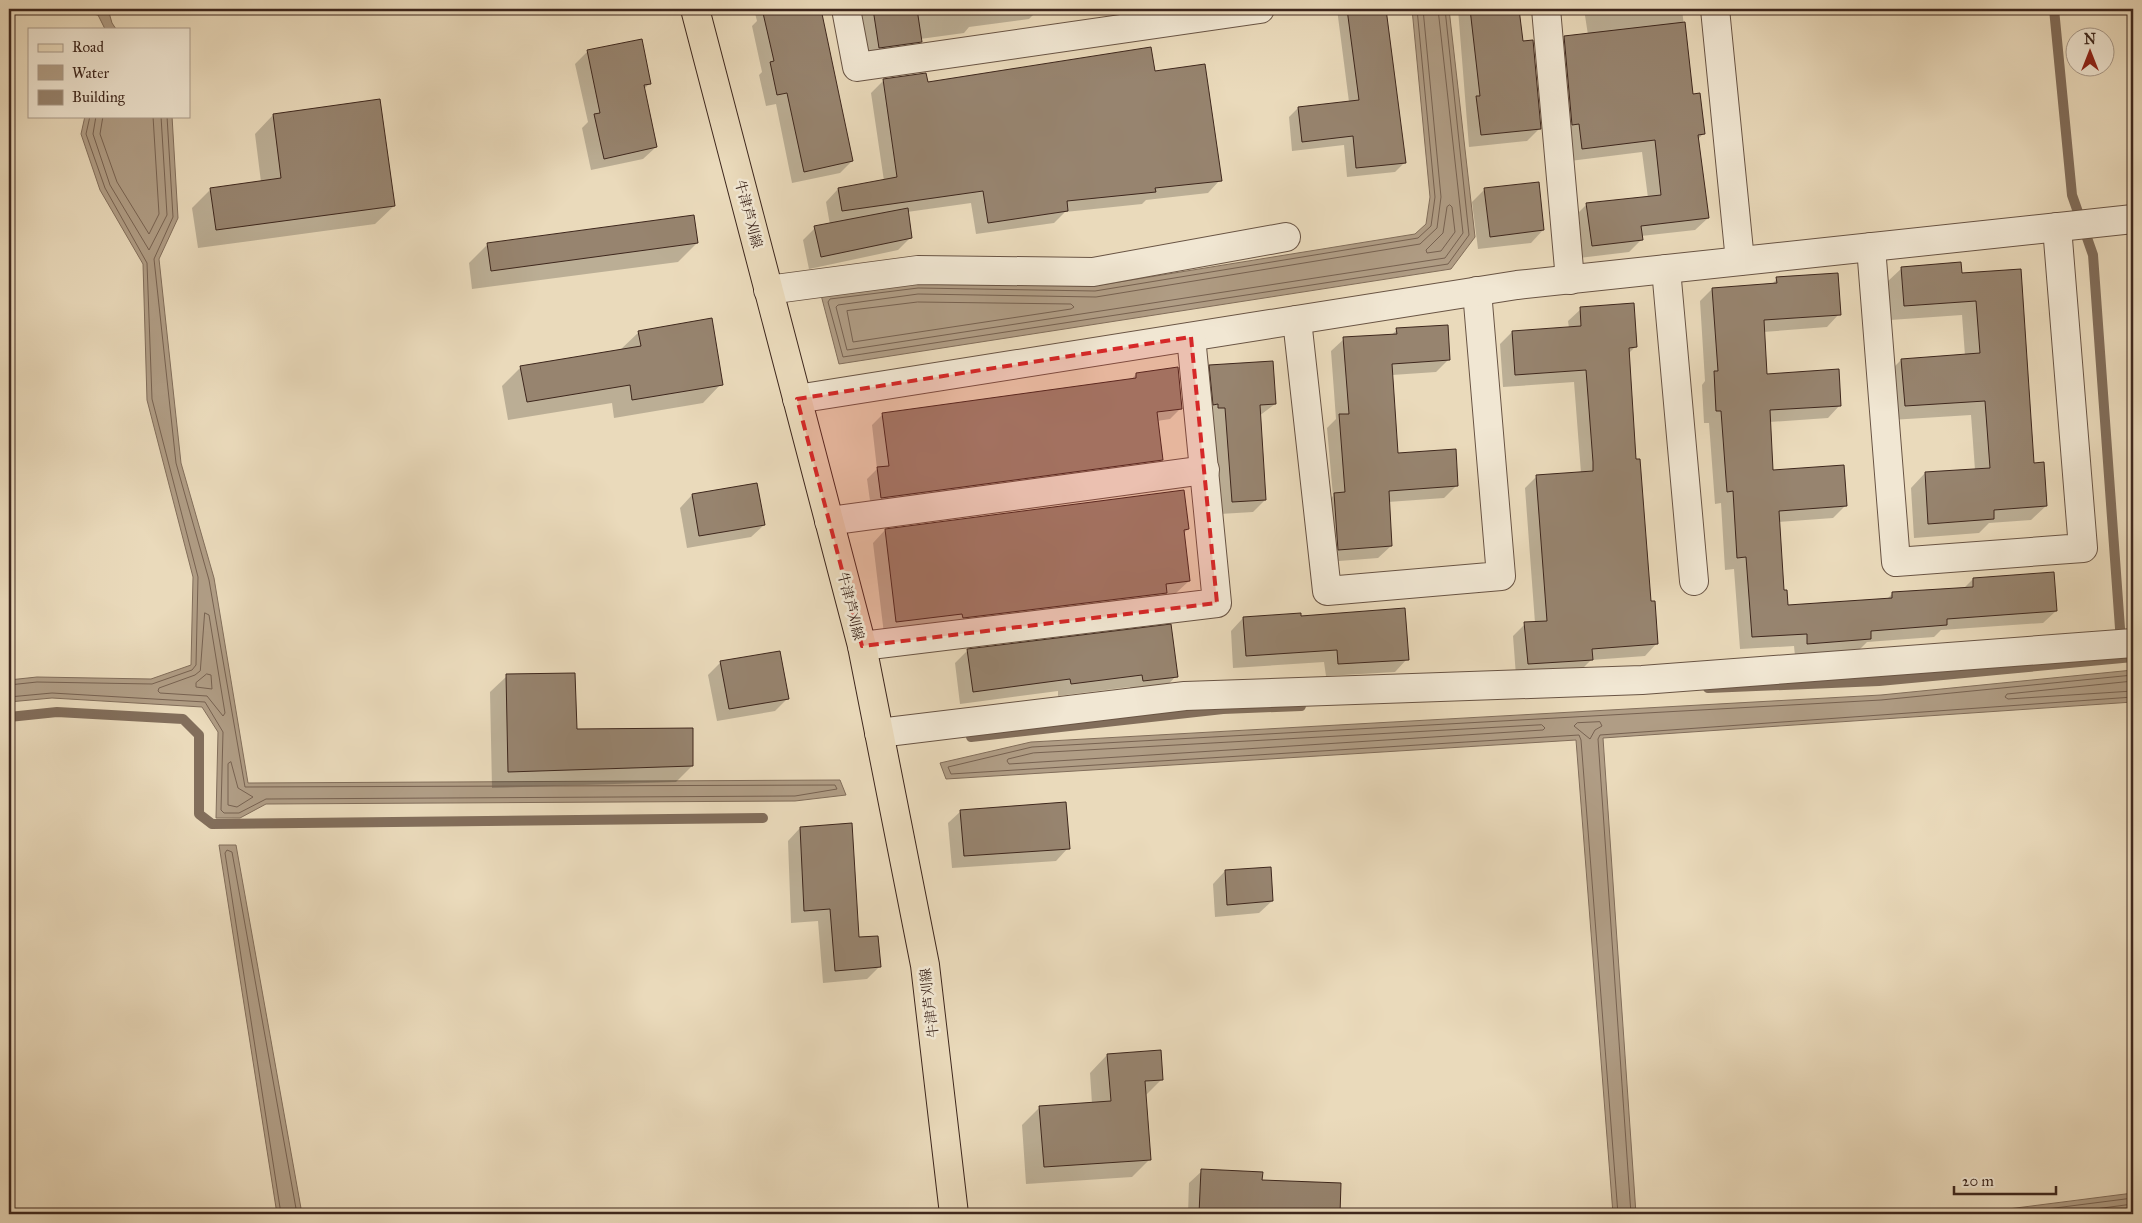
<svg xmlns="http://www.w3.org/2000/svg" width="2142" height="1223" font-family="'IM FELL Great Primer','Noto Serif JP',serif">
  <style>
    .water { fill: #b09d85; stroke: #826e5b }
    .shadow { fill: #0003 }
    .lines { fill: none; stroke-linecap: round; stroke-linejoin: round }
    .shore { stroke: #776251; stroke-width: 1 }
    .stream { stroke: #826e5b; stroke-width: 10 }
    .building { fill: #97846f; stroke: #3e271d }
    .street-casing { stroke: #695444; stroke-width: 30 }
    .primary-casing { stroke: #3e271d; stroke-width: 30 }
    .street { stroke: #f1e7d3; stroke-width: 28 }
    .primary { stroke: #eadabb; stroke-width: 28 }
    .marked { fill: #d62828; fill-opacity: 0.2; stroke: #d62828; stroke-width: 4; stroke-dasharray: 10 6; stroke-linejoin: round }
    .labels { text-anchor: middle; stroke-width: 5; stroke-linejoin: round; paint-order: stroke }
    .street-label { font-size: 14px; fill: #3e271d; stroke: #f1e7d3 }
  </style>
  <rect width="100%" height="100%" fill="#eadabb"/>
  <filter id="stains"><feTurbulence type="fractalNoise" baseFrequency=".004" numOctaves="4"/><feColorMatrix values="0 0 0 0 .2 0 0 0 0 .09 0 0 0 0 .02 0 0 0 .5 -.17"/></filter>
  <radialGradient id="worn" r=".72"><stop offset=".6" stop-color="#630" stop-opacity="0"/><stop offset="1" stop-color="#630" stop-opacity=".3"/></radialGradient>
  <g class="water">
    <polygon points="65,9 108,9 112,23 116,29 105,29 98,15"/>
    <polygon points="1412,9 1449,9 1475,237 1451,269 839,364 821,295 917,283 1094,286 1415,234 1426,224 1430,197"/>
    <polygon points="85,116 172,116 178,218 159,259 181,463 214,578 248,783 840,780 846,795 795,801 266,804 240,818 216,818 218,732 202,707 52,698 9,702 9,680 37,677 151,679 191,665 193,577 147,400 143,264 100,190 81,134"/>
    <polygon points="2133,670 2133,702 1603,738 1636,1214 1613,1214 1576,740 946,779 940,763 1031,742 1881,695"/>
    <polygon points="219,845 236,845 302,1214 277,1214"/>
    <polygon points="2133,1193 2133,1214 1969,1214"/>
  </g>
  <g class="shadow">
    <polygon points="754,9 767,9 769,18 772,17 770,9 820,9 852,161 840,173 792,183 776,104 766,106 759,75 762,72 752,26 757,21"/>
    <polygon points="859,9 1039,9 1029,19 969,27 964,33 920,39 920,41 908,54 866,60"/>
    <polygon points="1337,9 1386,9 1405,162 1395,172 1347,177 1344,145 1292,151 1289,117 1298,108 1349,102"/>
    <polygon points="1458,9 1518,9 1522,42 1540,128 1527,141 1469,147"/>
    <polygon points="1584,9 1682,9 1692,95 1703,134 1697,140 1708,218 1695,230 1641,236 1642,239 1629,252 1579,258 1574,217 1587,204 1648,198 1642,152 1570,161 1552,50 1565,37 1588,35"/>
    <polygon points="588,51 649,84 644,89 656,147 643,159 591,170 582,128 588,122 575,64"/>
    <polygon points="1154,72 1220,180 1208,193 1146,200 1142,204 1065,212 1054,223 976,234 971,203 907,212 911,237 898,250 809,269 803,240 815,228 830,225 826,202 838,189 884,181 871,93 884,80 926,83"/>
    <polygon points="273,115 394,206 375,224 198,248 192,208 211,189 261,182 255,134"/>
    <polygon points="1485,189 1543,230 1531,243 1478,249 1472,202"/>
    <polygon points="697,243 678,262 472,289 469,263 488,244"/>
    <polygon points="1902,268 1960,275 2019,270 2033,464 2046,506 2031,520 1989,523 1979,533 1914,538 1911,488 1925,473 1975,470 1971,415 1891,420 1887,374 1901,360 1965,356 1962,315 1890,320 1887,282"/>
    <polygon points="1777,279 1839,314 1827,327 1763,332 1766,376 1840,405 1828,418 1769,422 1772,471 1846,505 1833,518 1778,522 1783,591 1787,607 1886,600 1892,594 1963,589 1973,579 2056,611 2043,623 1941,630 1934,637 1867,642 1858,651 1795,656 1794,646 1740,649 1734,569 1725,570 1721,503 1715,504 1709,423 1704,423 1702,385 1705,381 1700,301 1712,289 1771,285"/>
    <polygon points="1581,309 1636,346 1628,354 1635,461 1650,602 1657,643 1645,656 1591,660 1580,671 1516,676 1513,636 1525,624 1535,623 1525,488 1537,476 1581,473 1574,382 1503,387 1500,344 1512,332 1569,328 1568,321"/>
    <polygon points="1397,330 1449,359 1436,372 1392,375 1397,454 1457,485 1444,498 1388,502 1391,546 1378,558 1326,562 1322,507 1333,496 1327,428 1336,419 1331,351 1344,339 1390,336"/>
    <polygon points="639,332 721,384 703,403 614,418 612,403 508,420 502,386 521,367 619,351"/>
    <polygon points="1210,366 1275,404 1259,416 1265,500 1253,512 1220,514 1213,420 1206,420 1197,379"/>
    <polygon points="1136,374 1181,408 1170,419 1157,421 1162,459 1151,470 871,508 867,479 877,469 872,425 883,414 1131,380"/>
    <polygon points="692,495 764,525 751,537 687,548 680,508"/>
    <polygon points="1188,529 1183,534 1189,581 1176,593 1164,595 1153,605 884,634 873,543 885,530"/>
    <polygon points="1300,617 1407,659 1395,672 1326,676 1324,662 1233,668 1231,631 1243,618"/>
    <polygon points="968,650 1176,676 1164,689 1131,693 1130,687 1058,696 1058,691 960,704 955,663"/>
    <polygon points="721,662 787,699 775,711 717,721 708,675"/>
    <polygon points="507,676 575,731 692,766 676,782 492,788 490,692"/>
    <polygon points="961,811 1068,848 1056,861 952,868 948,823"/>
    <polygon points="800,828 858,938 879,967 867,979 823,983 818,921 791,923 788,841"/>
    <polygon points="1225,871 1272,901 1259,913 1215,917 1213,884"/>
    <polygon points="1107,1055 1162,1079 1145,1096 1150,1159 1132,1177 1026,1184 1022,1125 1040,1107 1092,1104 1090,1073"/>
    <polygon points="1202,1171 1261,1181 1340,1184 1339,1214 1188,1214 1189,1183"/>
  </g>
  <g class="lines">
    <g class="shore">
      <polyline points="1417,9 1435,197 1431,226 1418,238 1095,291 918,288 830,299 828,302 843,357 1448,264 1469,235 1445,9"/>
      <polyline points="1423,9 1441,197 1437,228 1420,244 1096,297 918,294 838,305 836,307 847,350 1445,258 1463,233 1438,9"/>
      <polyline points="96,116 93,134 110,185 149,250 167,215 161,116"/>
      <polyline points="103,116 100,134 117,182 149,234 159,214 153,116"/>
      <polygon points="1450,205 1452,207 1455,232 1441,251 1427,253 1426,250 1443,233 1447,207"/>
      <polygon points="918,302 1071,304 1074,307 1071,309 853,342 847,311"/>
      <polygon points="205,613 209,615 225,713 223,716 207,696 160,693 158,691 159,688 195,675 200,671"/>
      <polygon points="207,674 211,675 212,689 196,687 196,683"/>
      <polyline points="2133,681 2007,694 2005,697 2008,699 2133,691"/>
      <polyline points="9,685 37,682 152,684 192,670 196,665 198,577 152,399 147,263 105,188 86,134 90,116"/>
      <polyline points="9,697 52,693 205,702 223,732 221,810 224,813 239,813 266,799 795,796 837,789 835,785 245,787 209,580 176,463 154,259 173,217 167,116"/>
      <polygon points="1600,722 1602,726 1595,730 1590,739 1574,726 1577,723"/>
      <polygon points="1542,725 1545,728 1543,730 1009,764 1007,761 1008,759 1033,753"/>
      <polygon points="231,762 238,788 253,797 237,807 228,805 228,764"/>
      <polyline points="281,1214 225,853 227,850 232,852 297,1214"/>
      <polyline points="1618,1214 1581,740 1579,735 951,774 948,767 1032,747 1881,700 2133,675"/>
      <polyline points="1631,1214 1598,739 1600,735 2133,697"/>
      <polyline points="2008,1214 2133,1198"/>
      <polyline points="2057,1214 2133,1204"/>
    </g>
    <g class="stream">
      <polyline points="2054,9 2072,195 2093,255 2121,642"/>
      <polyline points="1708,688 1879,681 2133,657"/>
      <polyline points="9,717 57,712 183,719 199,735 199,814 212,824 763,818"/>
      <polyline points="971,737 1223,709 1301,706"/>
    </g>
  </g>
  <g class="building">
    <polygon points="782,9 821,9 853,161 804,172 787,93 777,95 770,62 774,61 763,13"/>
    <polygon points="873,9 917,9 922,42 879,48"/>
    <polygon points="1347,9 1386,9 1406,163 1356,168 1353,136 1302,142 1298,107 1359,100"/>
    <polygon points="1470,9 1519,9 1523,41 1533,40 1541,129 1481,135 1476,96 1480,96"/>
    <polygon points="1685,22 1693,94 1700,93 1705,134 1698,135 1709,218 1641,226 1643,240 1592,246 1586,203 1661,195 1655,140 1582,149 1579,124 1572,125 1564,36"/>
    <polygon points="642,39 651,84 644,85 657,147 604,159 594,114 600,113 587,50"/>
    <polygon points="1151,47 1155,71 1205,64 1222,181 1155,188 1156,192 1067,201 1068,211 988,223 983,191 842,211 838,188 897,177 883,79 926,73 928,82"/>
    <polygon points="380,99 395,206 216,230 210,188 281,178 273,114"/>
    <polygon points="1539,182 1544,230 1490,237 1484,188"/>
    <polygon points="908,208 912,238 821,257 814,226"/>
    <polygon points="694,215 698,243 491,271 487,243"/>
    <polygon points="1961,262 1962,273 2021,269 2034,463 2044,462 2047,506 1994,510 1994,519 1928,524 1925,472 1990,468 1985,401 1905,406 1901,359 1980,353 1976,301 1904,306 1901,267"/>
    <polygon points="1838,273 1841,315 1764,320 1767,374 1839,369 1841,406 1770,410 1773,470 1844,465 1847,506 1779,511 1784,590 1787,590 1788,605 1892,598 1892,592 1973,587 1973,578 2054,572 2057,611 1947,619 1947,625 1871,631 1871,639 1807,644 1807,634 1752,637 1746,557 1737,558 1733,491 1727,492 1721,411 1716,411 1714,371 1718,371 1712,288 1777,283 1776,277"/>
    <polygon points="1634,303 1637,347 1629,348 1636,459 1640,459 1651,601 1655,601 1658,644 1592,649 1593,660 1528,664 1524,622 1547,621 1536,475 1593,471 1593,462 1586,370 1515,375 1512,331 1581,326 1580,307"/>
    <polygon points="712,318 723,385 632,400 630,385 527,402 520,366 641,346 638,331"/>
    <polygon points="1448,325 1450,360 1392,364 1398,453 1456,449 1458,486 1389,491 1392,546 1338,550 1334,493 1345,492 1339,414 1349,414 1343,337 1397,334 1396,328"/>
    <polygon points="1273,361 1276,404 1260,405 1266,500 1232,502 1225,408 1218,408 1218,404 1213,405 1209,365"/>
    <polygon points="1178,367 1182,409 1157,412 1163,460 881,498 877,467 889,466 882,413 1136,378 1136,373"/>
    <polygon points="757,483 765,525 699,536 692,494"/>
    <polygon points="1184,490 1189,529 1184,530 1190,581 1166,584 1167,593 963,618 962,614 896,622 885,529"/>
    <polygon points="1405,608 1409,660 1338,664 1337,650 1246,656 1243,617 1301,613 1301,616"/>
    <polygon points="1171,624 1178,677 1143,681 1142,675 1071,684 1070,679 973,692 967,649"/>
    <polygon points="780,651 789,699 729,709 720,661"/>
    <polygon points="575,673 577,729 693,728 693,766 508,772 506,674"/>
    <polygon points="1066,802 1070,849 964,856 960,810"/>
    <polygon points="852,823 859,937 878,936 881,967 835,971 830,909 804,911 800,827"/>
    <polygon points="1271,867 1273,901 1227,905 1225,870"/>
    <polygon points="1161,1050 1163,1080 1145,1081 1151,1160 1044,1167 1039,1106 1111,1101 1107,1054"/>
    <polygon points="1201,1169 1263,1172 1262,1180 1341,1183 1340,1214 1199,1214"/>
  </g>
  <g class="lines">
    <defs>
      <g id="street">
        <polyline points="846,9 857,67 1260,9"/>
        <polyline points="1546,9 1570,280"/>
        <polyline points="1715,9 1740,261"/>
        <polyline points="1871,247 1896,562 2083,548 2057,227"/>
        <polyline points="1666,269 1694,581"/>
        <polyline points="768,290 918,270 1093,272 1286,237"/>
        <polyline points="1297,320 1327,591 1501,576 1477,291"/>
        <polyline points="797,399 1517,285 2133,219"/>
        <polyline points="829,521 1205,470"/>
        <polyline points="862,646 1217,603 1191,337"/>
        <polyline points="879,733 1185,696 1642,680 2133,643"/>
      </g>
      <polyline id="primary" points="695,9 862,646 925,965 954,1214"/>
    </defs>
    <use href="#street" class="street-casing"/>
    <use href="#primary" class="primary-casing"/>
    <use href="#street" class="street"/>
    <use href="#primary" class="primary"/>
  </g>
  <path class="marked" d="M1191,337L1217,603L862,646L797,399Z"/>
  <g class="labels">
    <g class="street-label">
      <text transform="translate(749 214) rotate(75)" y="5">牛津芦刈線</text>
      <text transform="translate(851 606) rotate(76)" y="5">牛津芦刈線</text>
      <text transform="translate(929 1003) rotate(-97)" y="5">牛津芦刈線</text>
    </g>
  </g>
  <rect width="2142" height="1223" fill="none" stroke="#eadabb" stroke-width="30"/>
  <rect x="10" y="10" width="2122" height="1203" fill="none" stroke="#3e271d" stroke-width="2.5"/>
  <rect x="15" y="15" width="2112" height="1193" fill="none" stroke="#3e271d"/>
  <rect x="28" y="28" width="162" height="90" fill="#f1e7d3" stroke="#a99a8a"/>
  <rect x="38" y="44" width="25" height="8" fill="#eadabb" stroke="#a99a8a"/>
  <text x="72" y="52" font-size="15" fill="#3e271d">Road</text>
  <rect x="38" y="65" width="25" height="15" fill="#b09d85" stroke="#a99a8a"/>
  <text x="72" y="78" font-size="15" fill="#3e271d">Water</text>
  <rect x="38" y="90" width="25" height="15" fill="#97846f" stroke="#a99a8a"/>
  <text x="72" y="102" font-size="15" fill="#3e271d">Building</text>
  <g transform="translate(2090 52)"><circle r="24" fill="#f1e7d3" stroke="#a99a8a"/>
  <path d="M0-4L9 19L0 12L-9 19Z" fill="#8f2418"/>
  <text y="-8" font-size="14" font-weight="bold" text-anchor="middle" fill="#3e271d">N</text>
  </g>
  <path d="M1954 1186v8h102v-8" fill="none" stroke="#3e271d" stroke-width="2.5"/>
  <text x="1962" y="1186" font-size="15" fill="#3e271d" stroke="#f1e7d3" stroke-width="4" paint-order="stroke">20 m</text>
  <rect width="100%" height="100%" filter="url(#stains)"/>
  <rect width="100%" height="100%" fill="url(#worn)"/>
</svg>
